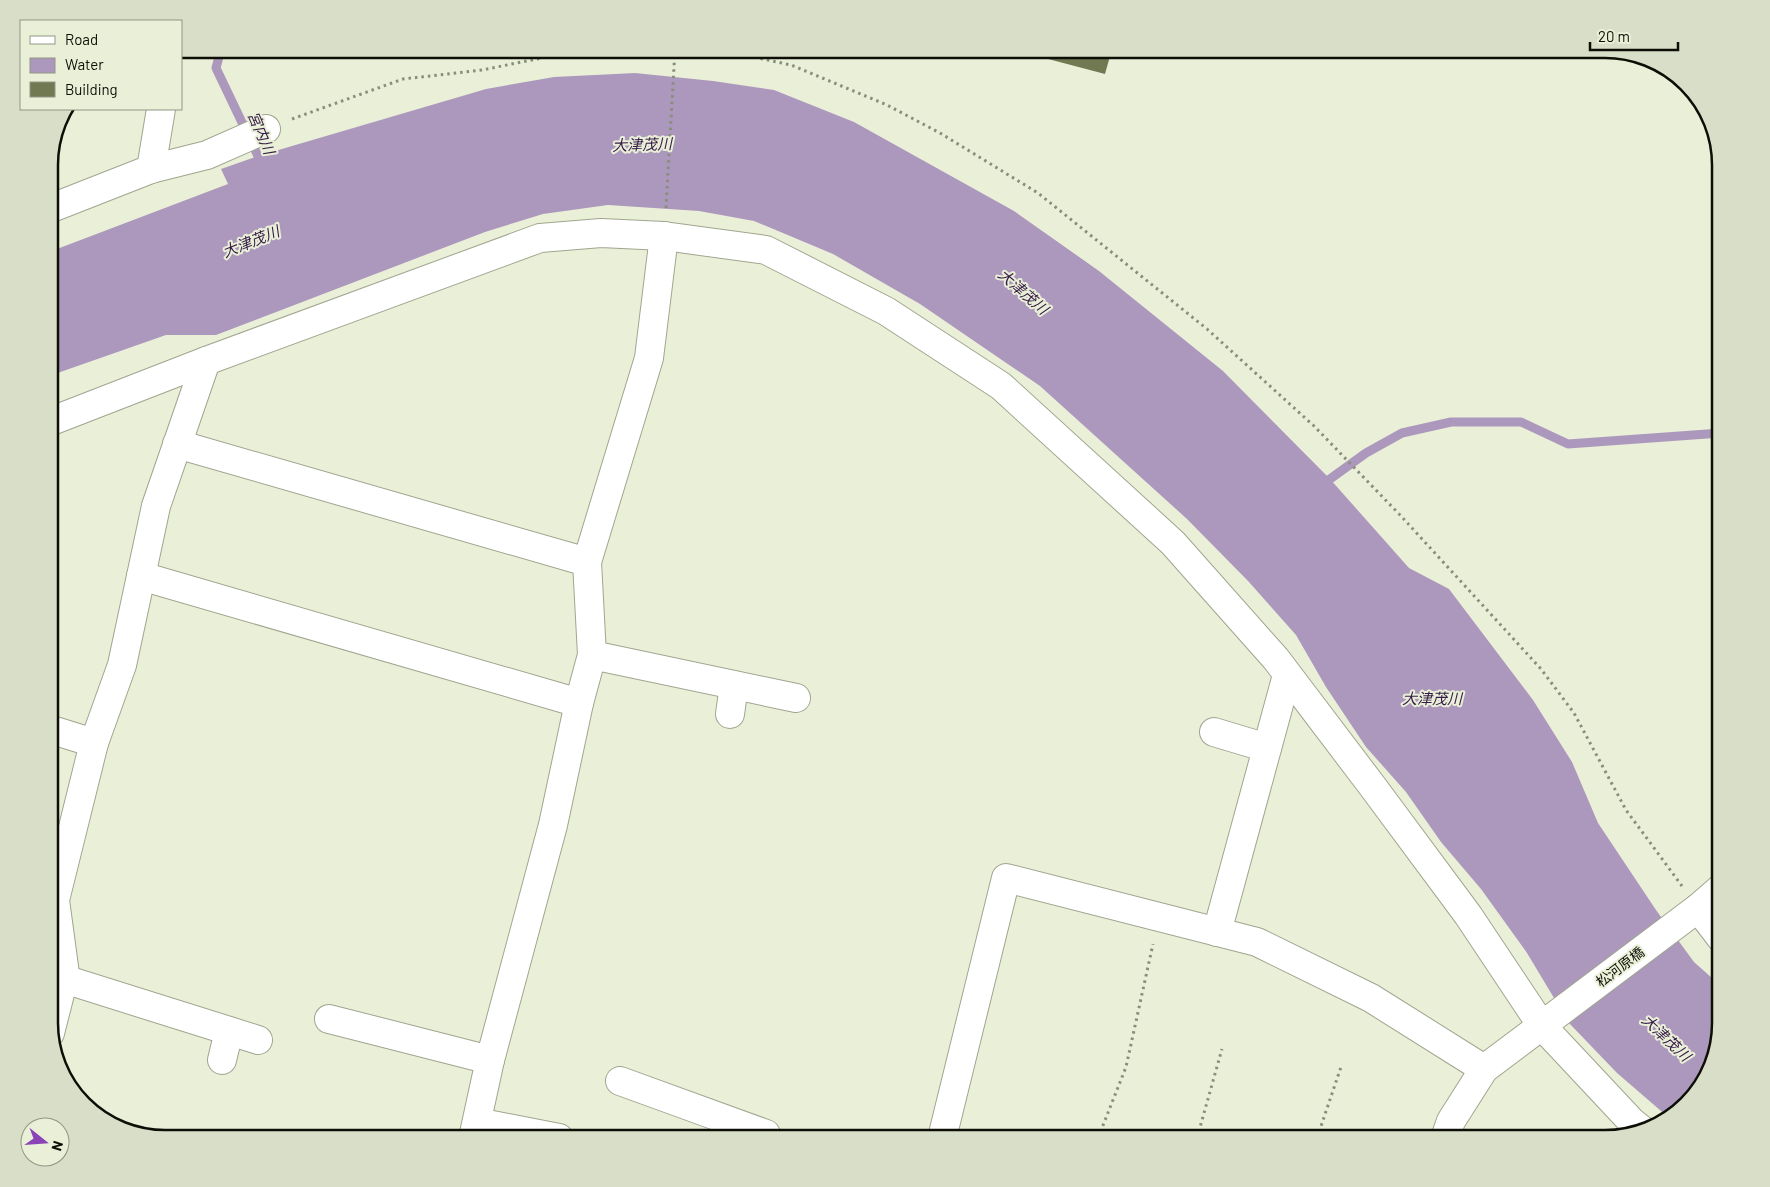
<svg xmlns="http://www.w3.org/2000/svg" width="1770" height="1187" font-family="Barlow,'Noto Sans JP',sans-serif">
  <style>
    .water { fill: #ad98bd }
    .lines { fill: none; stroke-linecap: round; stroke-linejoin: round }
    .stream { stroke: #ad98bd; stroke-width: 9 }
    .building { fill: #717953 }
    .minor-casing { stroke: #a0a58f; stroke-width: 30 }
    .path { stroke: #898d7c; stroke-width: 3; stroke-dasharray: 2.5 4; stroke-linecap: butt }
    .minor { stroke: #fff; stroke-width: 28 }
    .labels { text-anchor: middle; stroke-width: 4; stroke-linejoin: round; paint-order: stroke }
    .street-label { font-size: 14px; fill: #0d0f07; stroke: #eaf0d8 }
    .water-label { font-size: 15px; font-style: italic; fill: #361a49; stroke: #eaf0d8 }
    .rim { fill: none; stroke: #0d0f07; stroke-width: 2.5 }
  </style>
  <rect width="100%" height="100%" fill="#eaf0d8"/>
  <polygon class="water" points="635,73 713,81 774,90 854,122 1014,211 1099,271 1223,371 1330,479 1409,568 1449,589 1533,700 1572,762 1598,823 1656,910 1694,962 1721,986 1721,1023 1702,1087 1668,1117 1617,1073 1569,1023 1527,953 1481,889 1441,842 1406,792 1366,747 1326,687 1296,635 1249,582 1187,519 1040,386 920,304 833,254 754,221 699,211 608,205 543,214 485,232 216,335 166,335 49,376 49,252 228,184 221,169 258,156 486,89 554,77"/>
  <g class="lines">
    <g class="stream">
      <polyline points="221,49 216,68 258,156 260,168"/>
      <polyline points="1321,484 1330,479 1366,453 1402,433 1451,422 1521,422 1568,444 1721,433"/>
    </g>
  </g>
  <polygon class="building" points="1035,49 1112,49 1105,74 1033,55"/>
  <g class="lines">
    <defs>
      <g id="minor">
        <polyline points="151,169 161,109"/>
        <polyline points="49,209 151,169 207,155 266,129"/>
        <polyline points="49,422 206,361 540,238 601,233 664,236 766,250 886,311 1001,386 1173,543 1276,659 1373,787 1468,915 1542,1026 1632,1122 1642,1130"/>
        <polyline points="177,444 587,562"/>
        <polyline points="141,576 579,703"/>
        <polyline points="592,655 796,698"/>
        <polyline points="730,714 734,685"/>
        <polyline points="49,729 94,743"/>
        <polyline points="1214,732 1267,748"/>
        <polyline points="1698,908 1721,938"/>
        <polyline points="1217,932 1287,675"/>
        <polyline points="64,979 258,1040"/>
        <polyline points="329,1019 490,1060"/>
        <polyline points="50,1033 65,974 55,900 94,743 122,665 156,506 206,361"/>
        <polyline points="222,1060 229,1031"/>
        <polyline points="620,1081 766,1134 765,1138"/>
        <polyline points="477,1122 559,1138"/>
        <polyline points="473,1138 490,1060 553,825 579,703 592,655 587,562 649,358 664,236"/>
        <polyline points="942,1138 1006,878 1257,942 1371,998 1484,1069"/>
        <polyline points="1445,1138 1451,1121 1484,1069 1698,908 1721,888"/>
      </g>
    </defs>
    <use href="#minor" class="minor-casing"/>
    <g class="path">
      <polyline points="716,49 791,65 887,105 940,133 1038,193 1207,329 1314,426 1401,516 1541,669 1574,713 1626,810 1682,886"/>
      <polyline points="292,119 403,79 482,70 586,49"/>
      <polyline points="666,208 675,49"/>
      <polyline points="1098,1138 1126,1067 1153,944"/>
      <polyline points="1197,1138 1222,1049"/>
      <polyline points="1317,1138 1341,1067"/>
    </g>
    <use href="#minor" class="minor"/>
  </g>
  <g class="labels">
    <g class="street-label">
      <text transform="translate(1620 967) rotate(-37)" y="5">松河原橋</text>
    </g>
    <g class="water-label">
      <text transform="translate(261 133) rotate(67)" y="5">宮内川</text>
      <text transform="translate(642 145) rotate(-2)" y="5">大津茂川</text>
      <text transform="translate(251 242) rotate(-22)" y="5">大津茂川</text>
      <text transform="translate(1023 292) rotate(41)" y="5">大津茂川</text>
      <text x="1432" y="704">大津茂川</text>
      <text transform="translate(1666 1038) rotate(43)" y="5">大津茂川</text>
    </g>
  </g>
  <path d="M0 0H1770V1187H0ZM165 58H1605A107 107 0 0 1 1712 165V1023A107 107 0 0 1 1605 1130H165A107 107 0 0 1 58 1023V165A107 107 0 0 1 165 58Z" fill="#d8dec7" fill-rule="evenodd"/>
  <path class="rim" d="M165 58H1605A107 107 0 0 1 1712 165V1023A107 107 0 0 1 1605 1130H165A107 107 0 0 1 58 1023V165A107 107 0 0 1 165 58Z"/>
  <rect x="20" y="20" width="162" height="90" fill="#eaf0d8" stroke="#929684"/>
  <rect x="30" y="36" width="25" height="8" fill="#ffffff" stroke="#929684"/>
  <text x="65" y="45" font-size="15" fill="#0d0f07">Road</text>
  <rect x="30" y="58" width="25" height="15" fill="#ad98bd" stroke="#929684"/>
  <text x="65" y="70" font-size="15" fill="#0d0f07">Water</text>
  <rect x="30" y="82" width="25" height="15" fill="#717953" stroke="#929684"/>
  <text x="65" y="95" font-size="15" fill="#0d0f07">Building</text>
  <g transform="translate(45 1142) rotate(107)"><circle r="24" fill="#eaf0d8" stroke="#929684"/>
  <path d="M0-4L9 19L0 12L-9 19Z" fill="#8b44b7"/>
  <text y="-8" font-size="14" font-weight="bold" text-anchor="middle" fill="#0d0f07">N</text>
  </g>
  <path d="M1590 42v8h88v-8" fill="none" stroke="#0d0f07" stroke-width="2.5"/>
  <text x="1598" y="42" font-size="15" fill="#0d0f07" stroke="#eaf0d8" stroke-width="4" paint-order="stroke">20 m</text>
</svg>
